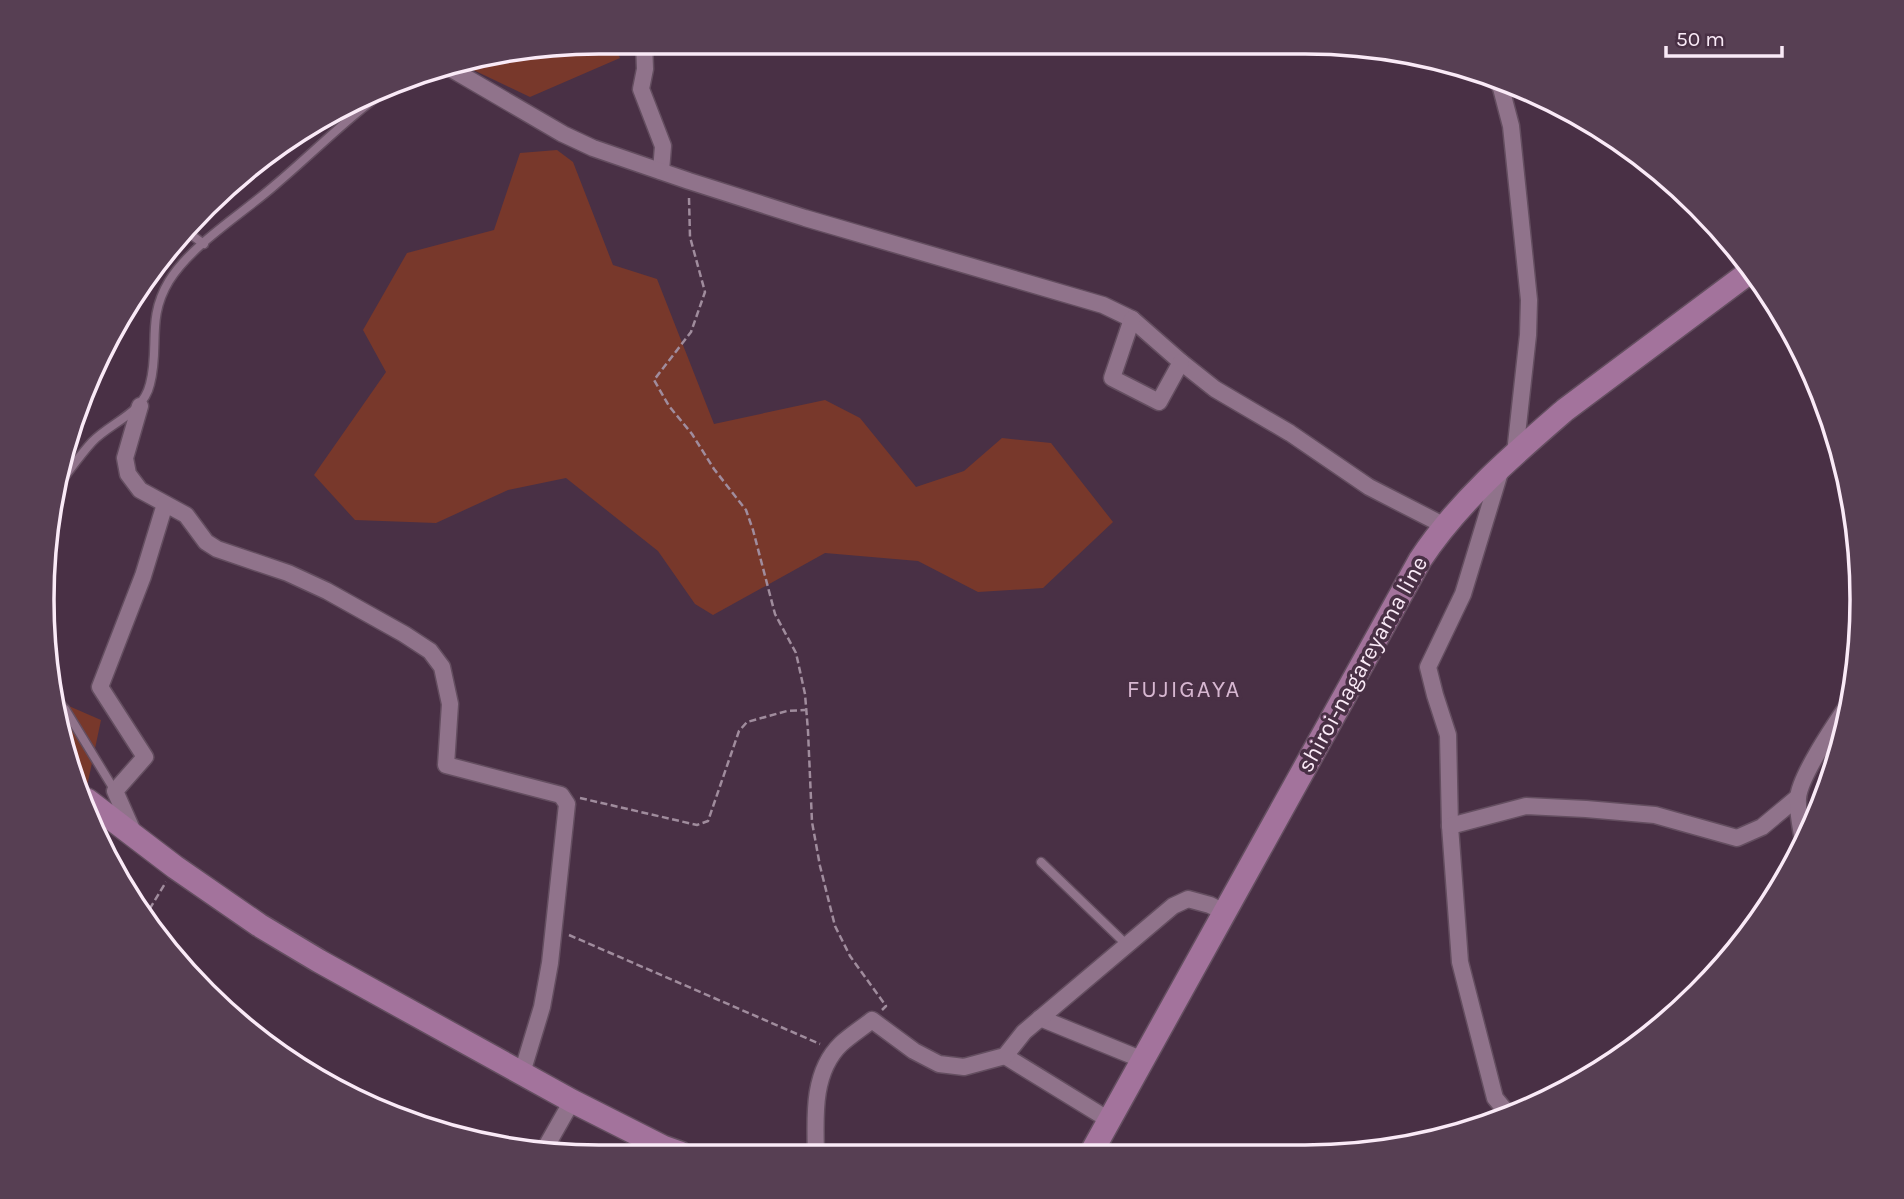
<svg xmlns="http://www.w3.org/2000/svg" width="1904" height="1199" font-family="Karla,sans-serif">
  <style>
    .green { fill: #78382b }
    .lines { fill: none; stroke-linecap: round; stroke-linejoin: round }
    .lane-casing { stroke: #644e60; stroke-width: 11 }
    .street-casing { stroke: #644e60; stroke-width: 19 }
    .secondary-casing { stroke: #644e60; stroke-width: 26 }
    .path { stroke: #a08c9d; stroke-width: 2.5; stroke-dasharray: 7 3.5; stroke-linecap: butt }
    .lane { stroke: #90738b; stroke-width: 8 }
    .street { stroke: #90738b; stroke-width: 16 }
    .secondary { stroke: #a3739c; stroke-width: 23 }
    .labels { text-anchor: middle; stroke-width: 7; stroke-linejoin: round; paint-order: stroke }
    .street-label { font-size: 23px; fill: #faeaf7; stroke: #493045 }
    .neighbourhood-label { font-size: 24px; letter-spacing: 2px; fill: #d7b7d1; stroke: #493045 }
    .rim { fill: none; stroke: #faeaf7; stroke-width: 3.5 }
  </style>
  <rect width="100%" height="100%" fill="#493045"/>
  <g class="green">
    <polygon points="600,42 612,42 620,58 530,97 463,65"/>
    <polygon points="557,150 573,162 613,265 657,279 714,424 825,400 860,418 916,487 964,471 1002,438 1051,443 1113,522 1043,588 978,592 918,561 825,553 713,615 695,604 658,551 566,478 508,490 436,523 355,520 314,475 386,372 363,330 407,253 494,230 520,153"/>
    <polygon points="55,700 101,720 85,796 61,744"/>
  </g>
  <g class="lines">
    <defs>
      <g id="lane">
        <polyline points="187,232 204,244"/>
        <path d="M62,480C72,467 81,454 92,442C111,422 143,414 150,384C160,347 146,319 169,281C192,244 242,214 275,185C314,152 350,115 392,86"/>
        <polyline points="55,699 65,709 115,791"/>
        <polyline points="1041,862 1127,945"/>
      </g>
      <g id="street">
        <polyline points="644,42 645,69 641,89 663,146 661,171"/>
        <polyline points="448,67 563,134 593,148 689,181 805,218 1103,305 1132,319 1181,362 1215,389 1290,433 1369,487 1445,526"/>
        <polyline points="1496,79 1501,88 1511,126 1529,300 1528,335 1515,453"/>
        <polyline points="1132,319 1112,378 1159,402 1181,362"/>
        <polyline points="140,406 125,458 128,474 140,490 186,515 206,542 217,549 288,573 327,591 404,634 430,651 442,667 450,704 446,765 561,795 567,804 550,963 542,1007 522,1073"/>
        <polyline points="1501,469 1463,594 1428,667 1435,695 1448,735 1450,826 1460,962 1495,1098 1509,1115"/>
        <polyline points="1450,826 1526,806 1586,809 1655,815 1737,838 1762,827 1798,797"/>
        <polyline points="134,834 115,791 145,757 100,687 143,576 165,504"/>
        <path d="M1804,847C1802,832 1797,814 1798,798C1800,775 1836,723 1850,702"/>
        <polyline points="1040,1018 1143,1060"/>
        <polyline points="1005,1056 1109,1120"/>
        <polyline points="543,1152 572,1101"/>
        <path d="M816,1154C815,1117 812,1072 841,1044C851,1035 862,1028 872,1020L914,1051L939,1064L964,1067L1005,1056L1024,1032L1173,906L1188,899L1210,905L1224,912"/>
      </g>
      <g id="secondary">
        <polyline points="87,800 175,867 259,925 319,961 572,1101 663,1147 680,1153"/>
        <path d="M1090,1155L1420,560C1458,502 1513,455 1565,410L1751,271"/>
      </g>
    </defs>
    <use href="#lane" class="lane-casing"/>
    <use href="#street" class="street-casing"/>
    <use href="#secondary" class="secondary-casing"/>
    <g class="path">
      <polyline points="689,198 690,237 705,292 691,332 654,380 669,406 692,434 714,469 746,510 753,530 775,614 796,653 805,694 808,731 812,822 820,866 835,926 850,956 886,1006 882,1010"/>
      <polyline points="70,450 70,428"/>
      <polyline points="580,798 697,825 708,821 739,731 747,722 787,711 805,710"/>
      <polyline points="144,918 166,882"/>
      <polyline points="569,935 820,1044"/>
    </g>
    <use href="#lane" class="lane"/>
    <use href="#street" class="street"/>
    <use href="#secondary" class="secondary"/>
  </g>
  <g class="labels">
    <g class="street-label">
      <text transform="translate(1362 664) rotate(-61)" y="8">shiroi-nagareyama line</text>
    </g>
    <g class="neighbourhood-label">
      <text x="1184" y="697">FUJIGAYA</text>
    </g>
  </g>
  <path d="M0 0H1904V1199H0ZM599 54H1305A545 545 0 0 1 1850 599V600A545 545 0 0 1 1305 1145H599A545 545 0 0 1 54 600V599A545 545 0 0 1 599 54Z" fill="#573f53" fill-rule="evenodd"/>
  <path class="rim" d="M599 54H1305A545 545 0 0 1 1850 599V600A545 545 0 0 1 1305 1145H599A545 545 0 0 1 54 600V599A545 545 0 0 1 599 54Z"/>
  <path d="M1666 46v10h116v-10" fill="none" stroke="#faeaf7" stroke-width="3.5"/>
  <text x="1676" y="46" font-size="21" fill="#faeaf7" stroke="#493045" stroke-width="5" paint-order="stroke">50 m</text>
</svg>
